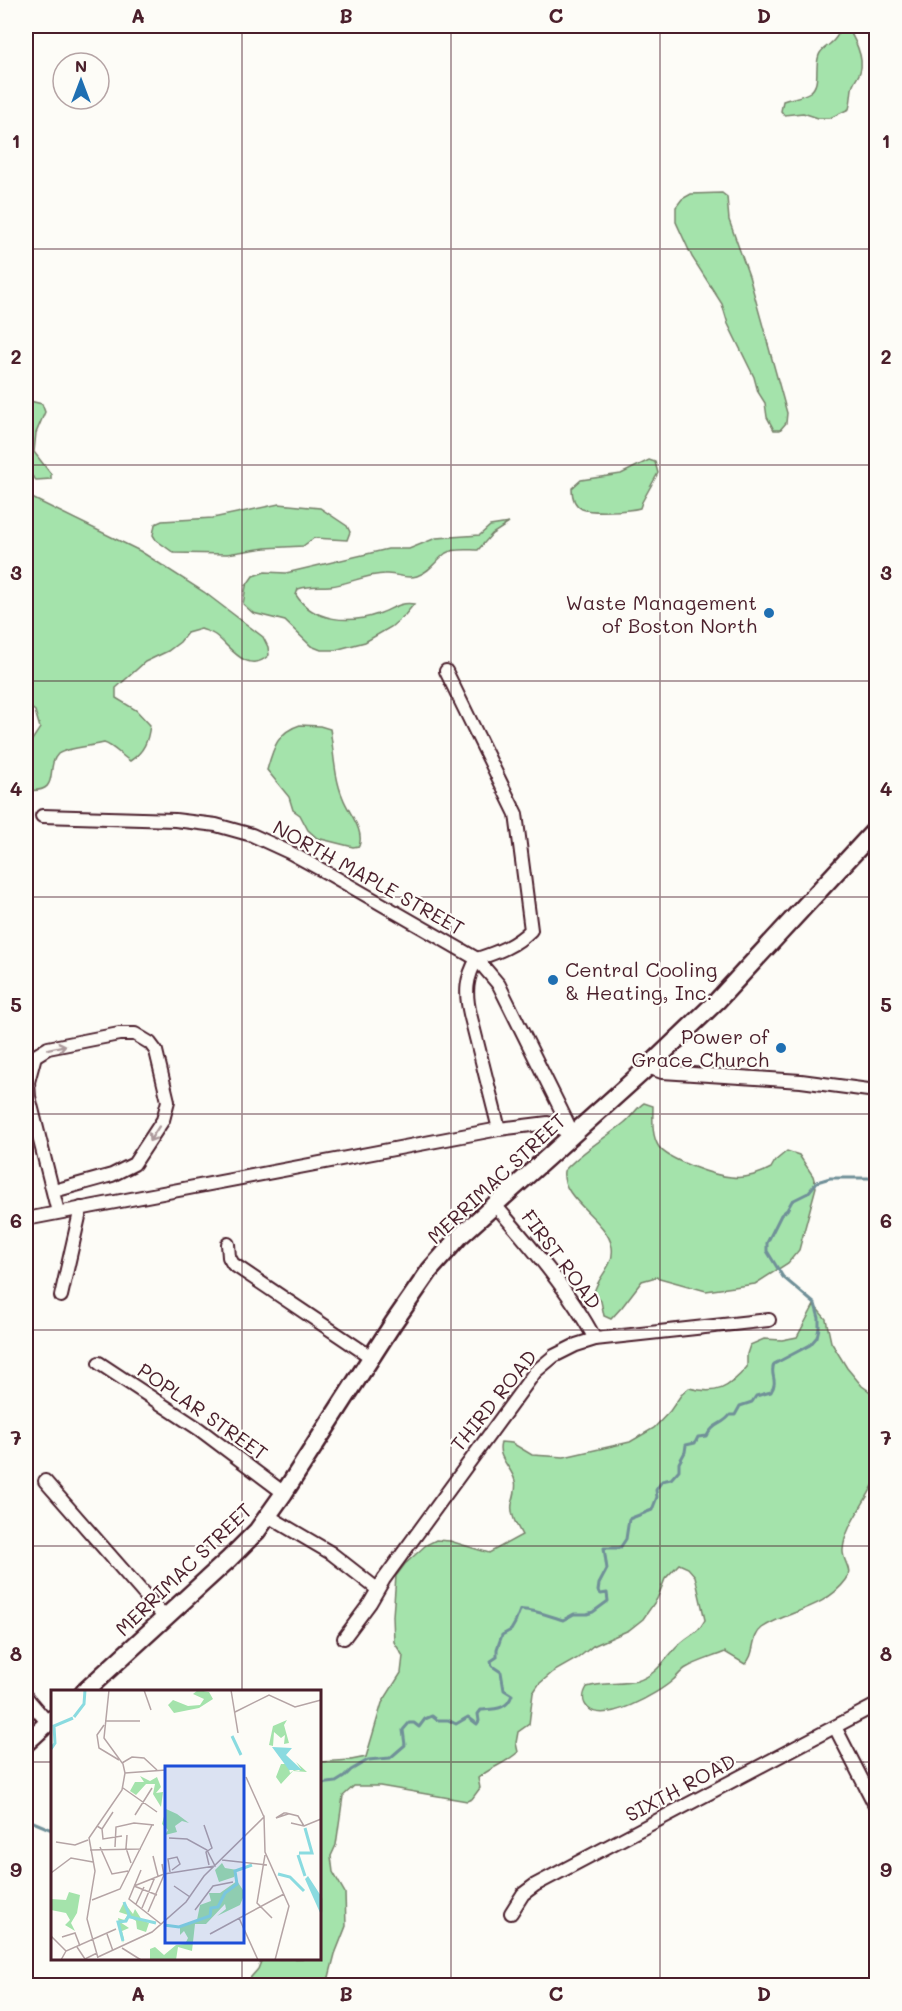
<svg xmlns="http://www.w3.org/2000/svg" width="902" height="2011" viewBox="0 0 902 2011" font-family="Mali,sans-serif">
<style>
.green{fill:#a4e3ab;stroke:#77816b;stroke-width:1.5}
.lines{fill:none;stroke-linecap:round;stroke-linejoin:round}
.stream{stroke:#709098;stroke-width:3}
.street-casing{stroke:#4a1f2b;stroke-width:16}
.secondary-casing{stroke:#4a1f2b;stroke-width:21}
.street{stroke:#fdfcf7;stroke-width:12}
.secondary{stroke:#fdfcf7;stroke-width:16}
.oneway{stroke:#ac999b}
.grid{fill:none;stroke:#4a1f2b;stroke-width:1.5;stroke-opacity:0.55}
.poi-dot{fill:#1f6fb2;stroke:#fdfcf7;stroke-width:2}
.labels{text-anchor:middle;dominant-baseline:central;stroke-width:4.5;stroke-linejoin:round;paint-order:stroke}
.poi-label{font-size:20px;fill:#4a1f2b;stroke:#fdfcf7;text-anchor:end}
.street-label{font-size:20px;fill:#4a1f2b;stroke:#fdfcf7}
.inset-river{fill:none;stroke:#8adbe0;stroke-width:3}
.inset-road{fill:none;stroke:#b5a4a5;stroke-width:1.5}
.view{fill:#1d4ed8;fill-opacity:0.15;stroke:#1d4ed8;stroke-width:3}
.inset-edge{fill:none;stroke:#4a1f2b;stroke-width:3}
.neatline{fill:none;stroke:#4a1f2b;stroke-width:2}
.grid-label{font-size:20px;text-anchor:middle;font-weight:bold;fill:#4a1f2b}
</style>
<rect width="100%" height="100%" fill="#fdfcf7"/>
<filter id="ink" filterUnits="userSpaceOnUse"><feTurbulence type="fractalNoise" baseFrequency=".0167" numOctaves="2"/><feDisplacementMap in="SourceGraphic" scale="12" xChannelSelector="R" yChannelSelector="G"/><feConvolveMatrix kernelMatrix="1 2 1 2 8 2 1 2 1" color-interpolation-filters="sRGB"/></filter>
<g filter="url(#ink)">
<!-- green -->
<g class="green">
<path d="M846,26C854,37 865,58 860,72C858,78 853,82 852,89C851,96 851,102 849,109L830,118H818L803,113L784,115L781,111L783,101C791,98 803,97 810,92C822,84 813,64 820,53C823,48 830,45 834,40C839,35 839,29 846,26Z"/>
<polygon points="722,193 727,197 729,220 749,276 787,413 786,423 780,430 774,430 767,417 765,403 758,392 754,377 728,324 722,304 692,257 676,222 676,207 682,199 691,194"/>
<polygon points="26,400 42,404 45,412 36,433 34,452 51,474 51,479 36,480 26,470"/>
<path d="M649,460L655,462L658,473L642,502L640,508C629,511 592,513 582,509C574,505 572,495 572,488L581,480L621,474Z"/>
<path d="M26,495L140,551L204,592L263,637L268,647L269,655C247,676 230,646 215,635C211,632 206,631 201,629L187,633L180,642L168,651L145,662L116,688V698L136,710L150,725C148,741 144,752 130,761C122,756 112,745 104,743C94,746 65,748 58,754C44,768 63,794 26,790V749L40,728L35,711L26,704Z"/>
<polygon points="279,504 320,508 347,526 350,532 347,540 314,538 303,546 265,548 227,554 174,553 156,540 153,535 155,524 162,521 213,518"/>
<path d="M509,523L492,534L478,550C469,550 454,548 446,553C435,561 431,571 417,576C405,580 397,573 385,574C366,574 349,584 330,586C318,587 311,585 298,589L296,595C313,622 350,624 378,614C391,610 400,601 414,604L405,615L391,627L365,642L335,650H321L311,646L285,621L253,613L243,604L246,586L253,576L265,572L286,573L388,549H409L436,538L480,535L490,526Z"/>
<path d="M300,725L320,726L330,729C334,752 334,777 343,798C348,812 365,830 359,846L353,847L317,838L308,830L300,815L293,810L289,797L267,770C273,749 277,732 300,725Z"/>
<path d="M644,1103L653,1106C653,1119 651,1135 659,1147C668,1160 715,1176 731,1177C745,1179 760,1174 771,1168L775,1161L787,1151L799,1155L813,1176L816,1187L799,1250L788,1263L755,1284L706,1291L656,1277L642,1281L622,1307L611,1319L604,1316L601,1301L594,1293C597,1277 615,1266 612,1247C607,1219 560,1199 564,1171C582,1151 604,1139 624,1123C632,1117 636,1108 644,1103Z"/>
<path d="M814,1305L826,1319L831,1342L847,1368L862,1386L876,1396C877,1416 876,1436 876,1456C876,1463 878,1472 876,1479C867,1502 845,1524 843,1550C842,1561 854,1570 846,1580C825,1609 787,1611 762,1628C750,1637 756,1655 745,1664L725,1652C713,1657 696,1662 686,1668C681,1671 677,1677 672,1681C657,1694 605,1724 588,1708C581,1701 583,1694 587,1687C604,1682 622,1685 637,1681C659,1674 666,1656 682,1642C693,1633 697,1634 705,1620L695,1576L688,1568L679,1564L665,1579L657,1599L643,1619L629,1630L593,1646L578,1658L553,1672L539,1684L533,1693L529,1724L518,1732L516,1743L518,1752C505,1764 491,1767 478,1778L480,1788L472,1799L467,1801L380,1786H354L343,1796L336,1845L331,1856L333,1872L345,1893L346,1926L335,1954L327,1985H244L258,1969L262,1959L320,1958V1762L351,1760L366,1757L382,1703L401,1673L403,1656L394,1642L393,1616L396,1576L405,1564L426,1545L436,1540L450,1541L489,1553L522,1535C517,1526 510,1515 512,1504C514,1497 517,1488 515,1481C512,1467 496,1458 501,1442L512,1443L532,1455L564,1457L630,1442L654,1428L670,1411L681,1395L689,1388C717,1395 728,1389 747,1367V1354L750,1345L764,1339L782,1340L797,1337Z"/>
</g>
<g class="lines">
<!-- stream -->
<g class="stream">
<path d="M320,1784L336,1782L344,1777L351,1770L368,1760L390,1758L405,1745L403,1730L409,1723H414L419,1727L425,1719L432,1716L437,1720H448L456,1724L468,1717L477,1724L479,1721L478,1714L481,1710C495,1709 507,1710 512,1695L504,1690L501,1672L492,1666L491,1661L497,1657V1649L502,1635L511,1630L515,1623L520,1610C531,1608 552,1617 563,1620L574,1614H587L593,1612L608,1601L607,1593L601,1594L598,1591L599,1584L607,1569L604,1548H620L626,1539L629,1519L652,1510L657,1497L656,1490L662,1481L671,1479L679,1470V1463L685,1452L686,1445L695,1443L698,1437L707,1436C713,1423 723,1425 730,1415H735L740,1406L752,1402L756,1396L771,1392C779,1380 769,1375 774,1364L810,1345L817,1337L819,1328V1318L815,1304L783,1277L767,1251V1243L781,1215L787,1210L792,1201L808,1193L817,1182L830,1178H876"/>
<polyline points="26,1819 52,1830"/>
</g>
<!-- street casing -->
<g class="street-casing">
<g id="street">
<path d="M446,671L516,814L531,930C515,946 498,952 477,959C466,978 465,993 470,1014L499,1129"/>
<polyline points="42,816 175,820 216,825 252,835 289,852 331,875 477,959 499,985 573,1134"/>
<polyline points="648,1067 662,1072 801,1081 876,1091"/>
<polyline points="54,1191 112,1175 134,1164 163,1120 168,1101 156,1051 150,1043 135,1034 119,1034 48,1048 35,1056 28,1082 29,1097 58,1212"/>
<path d="M494,1204C529,1244 571,1293 595,1339"/>
<polyline points="26,1219 499,1129 548,1123 573,1134"/>
<polyline points="228,1244 229,1257 233,1264 371,1357"/>
<polyline points="61,1296 81,1208"/>
<polyline points="99,1363 199,1429 284,1493"/>
<polyline points="45,1481 165,1618"/>
<polyline points="268,1516 331,1553 377,1589"/>
<polyline points="344,1638 370,1603 384,1579 535,1372 554,1356 576,1345 595,1339 769,1320"/>
<polyline points="26,1697 48,1723"/>
<polyline points="835,1727 876,1807"/>
<polyline points="511,1913 523,1894 535,1885 876,1705"/>
</g>
</g>
<!-- secondary casing -->
<g class="secondary-casing">
<g id="secondary">
<polyline points="84,1692 229,1559 257,1531 284,1493 394,1322 430,1270 459,1237 648,1067 717,1001 876,829"/>
<polyline points="26,1743 52,1719"/>
</g>
</g>
<!-- street -->
<use href="#street" class="street"/>
<!-- secondary -->
<use href="#secondary" class="secondary"/>
</g>
<!-- one-way arrows -->
<defs><path id="oneway-shaft" d="M-6 0H5M1.5-3L5.5 0L1.5 3" fill="none" stroke-width="1.6" stroke-linecap="round" stroke-linejoin="round" transform="scale(1.5)"/></defs>
<g class="oneway">
<use href="#oneway-shaft" transform="translate(57 1047) rotate(-12)"/>
<use href="#oneway-shaft" transform="translate(154 1134) rotate(123)"/>
</g>
</g>
<!-- grid -->
<path class="grid" d="M242,26V1692M451,26V1986M660,26V1986M26,249H876M26,465H876M26,681H876M26,897H876M26,1114H876M26,1330H876M26,1546H876M26,1762H52M320,1762H876M242,1958V1986"/>
<!-- markers -->
<g class="poi-dot">
<circle cx="769" cy="613" r="6"/>
<circle cx="553" cy="980" r="6"/>
<circle cx="781" cy="1048" r="6"/>
</g>
<g class="labels">
<!-- poi labels -->
<g class="poi-label">
<text x="757" y="602">Waste Management<tspan x="757" dy="23">of Boston North</tspan></text>
<text x="565" y="969" text-anchor="start">Central Cooling<tspan x="565" dy="23">&amp; Heating, Inc.</tspan></text>
<text x="769" y="1036">Power of<tspan x="769" dy="23">Grace Church</tspan></text>
</g>
<!-- street labels -->
<g class="street-label">
<text transform="translate(369 877) rotate(29)">NORTH MAPLE STREET</text>
<text transform="translate(496 1178) rotate(-43)">MERRIMAC STREET</text>
<text transform="translate(562 1259) rotate(53)">FIRST ROAD</text>
<text transform="translate(493 1400) rotate(-51)">THIRD ROAD</text>
<text transform="translate(203 1411) rotate(35)">POPLAR STREET</text>
<text transform="translate(183 1569) rotate(-44)">MERRIMAC STREET</text>
<text transform="translate(680 1787) rotate(-28)">SIXTH ROAD</text>
</g>
</g>
<!-- overview -->
<g transform="translate(51 1690)">
<rect width="270" height="270" fill="#fdfcf7"/>
<path d="M147,0L158,2L162,9L148,18L123,23L117,15L122,10L137,16L149,15L153,9L142,4ZM236,30L233,35L238,53L233,54L234,45L230,48L223,42L222,56L218,55L222,36ZM245,72L256,82L242,81L230,94L225,87L230,74H237L239,83L243,80L248,81L250,79ZM89,86L99,91L106,87L110,97L105,103L112,102L110,117L102,104L104,94H95L85,105L79,101L84,92H93ZM115,119L126,124L138,133L131,131L124,136L126,142L114,145L117,140L111,134ZM171,173L174,178L186,180L183,187L168,192L164,180ZM186,191L194,203L189,215L166,226L175,219L174,214L155,234H144L141,261L127,257L125,270L99,269V259L104,257L113,265L125,255L134,254L137,248L133,241L129,245V236L146,230L149,215L160,211L158,203H169ZM18,202L29,205L26,223L20,233L24,241L14,235L19,230L15,223L0,220V209L15,210ZM73,212L82,224L84,219L91,230L98,233L95,242L86,239L85,231L79,227L69,232L78,238L71,241L73,249L72,253L67,228L73,230L77,225L68,222Z" fill="#a4e3ab"/>
<path d="M221,57L241,58L235,65L251,80H238ZM257,186L270,206V225L254,189Z" fill="#8adbe0"/>
<path class="inset-river" d="M23,27L33,14L34,0M181,46L190,65M0,59L4,53L3,36L22,28M248,163H261L254,138M247,165L254,186M227,184L239,187L253,201M73,212L79,227L105,233M113,235L128,237L159,226L160,218L167,217L174,203L186,194L184,181L201,175M72,251L67,232L75,231L78,225"/>
<path class="inset-road" d="M93,0L100,20M180,0L187,43M184,22L218,5L244,17L270,10M54,31H89M53,35L46,45L48,58L68,70M71,73L81,67L93,68L106,80M74,83L115,80M195,87L213,127M72,98L106,122M237,124L225,128L233,123H235L247,126L253,136M84,125L101,98M240,133L253,136L270,129M153,135L161,158L155,162L158,175M46,136L51,139L52,149L71,146M51,139L62,122M76,145L75,158L80,173M5,152L24,155L37,150M49,157L61,184L77,181M64,157L65,137L83,133L103,135M39,160L90,159M214,165L206,213L221,228M102,166L107,186M171,170L216,175M90,180L78,209L110,234M119,182L117,169L126,167L129,174L121,180M0,183L20,168L42,172M83,196L113,184L164,176L156,160L136,149L118,148M83,196L106,205M123,196L139,207M41,210L69,199L101,135M85,214L93,197M91,218L104,187M144,220L162,196L182,192M97,222L113,185L111,174M188,228L207,270M56,244L62,261M159,244L233,204M0,246L15,261M11,247L24,243L29,256M26,257L34,269L46,263M71,258L90,270M47,267L101,242L135,212L153,186L213,127L214,162L238,216L224,270M47,268L36,229L44,181L38,148L71,100L74,83L72,74L53,48L58,0M10,270L15,261L65,239"/>
<path class="view" d="M114,76H193V253H114Z"/>
<rect width="270" height="270" class="inset-edge"/>
</g>
<!-- margin -->
<rect width="902" height="2011" fill="none" stroke="#fdfcf7" stroke-width="66"/>
<!-- north arrow -->
<g transform="translate(81 81)"><circle r="28" fill="#fdfcf7" stroke="#b5a4a5" stroke-width="1.5"/>
<path d="M0-4.5L10 22L0 15L-10 22Z" fill="#1f6fb2"/>
<text y="-9" font-size="16" font-weight="bold" text-anchor="middle" fill="#4a1f2b">N</text>
</g>
<rect x="33" y="33" width="836" height="1945" class="neatline"/>
<g class="grid-label">
<text x="138" y="23">A</text>
<text x="346" y="23">B</text>
<text x="556" y="23">C</text>
<text x="764" y="23">D</text>
<text x="16" y="148">1</text>
<text x="886" y="148">1</text>
<text x="16" y="364">2</text>
<text x="886" y="364">2</text>
<text x="16" y="580">3</text>
<text x="886" y="580">3</text>
<text x="16" y="796">4</text>
<text x="886" y="796">4</text>
<text x="16" y="1012">5</text>
<text x="886" y="1012">5</text>
<text x="16" y="1228">6</text>
<text x="886" y="1228">6</text>
<text x="16" y="1445">7</text>
<text x="886" y="1445">7</text>
<text x="16" y="1661">8</text>
<text x="886" y="1661">8</text>
<text x="16" y="1877">9</text>
<text x="886" y="1877">9</text>
<text x="138" y="2001">A</text>
<text x="346" y="2001">B</text>
<text x="556" y="2001">C</text>
<text x="764" y="2001">D</text>
</g>
</svg>
